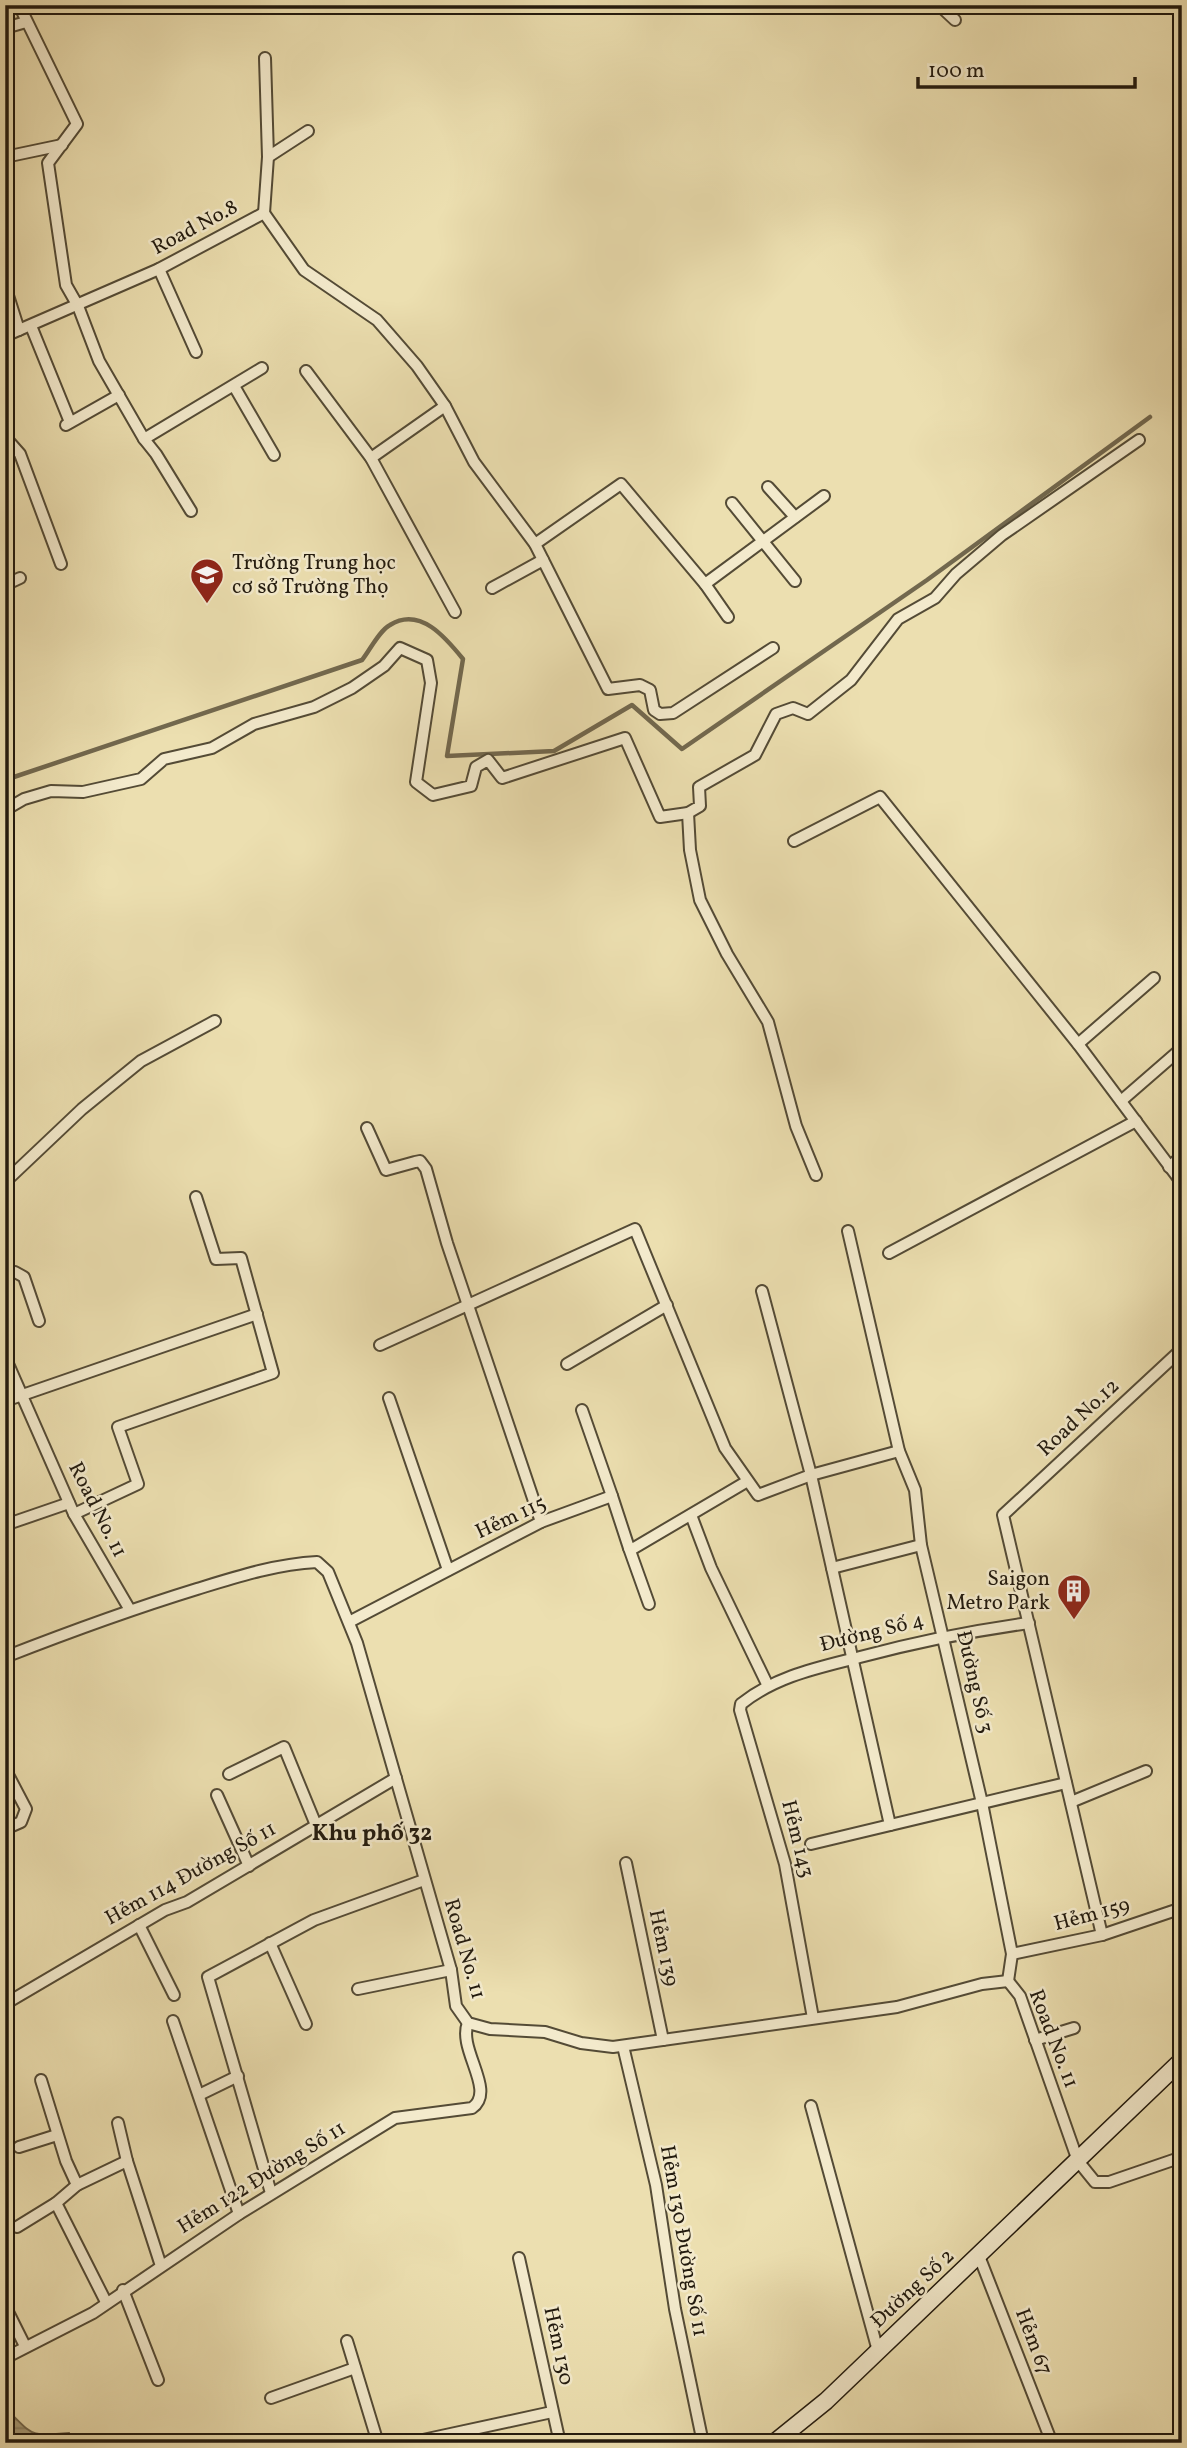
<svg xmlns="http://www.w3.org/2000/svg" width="1187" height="2448" viewBox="0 0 1187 2448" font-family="Vollkorn,serif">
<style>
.water{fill:url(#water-rules);stroke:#72684e;stroke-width:2}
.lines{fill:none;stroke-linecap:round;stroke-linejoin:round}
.stream{stroke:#72684e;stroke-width:4.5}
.street-casing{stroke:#544b36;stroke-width:14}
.secondary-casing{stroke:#221a0e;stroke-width:19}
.street{stroke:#f3eacc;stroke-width:10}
.secondary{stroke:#f3eacc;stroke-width:16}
.labels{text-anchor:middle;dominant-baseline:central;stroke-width:5;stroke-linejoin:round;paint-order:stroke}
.street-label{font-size:21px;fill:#221a0e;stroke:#f3eacc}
.poi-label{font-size:21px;fill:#221a0e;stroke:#f3eacc;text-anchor:start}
.neighbourhood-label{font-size:23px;font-weight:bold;fill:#221a0e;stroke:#f3eacc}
</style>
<defs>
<pattern id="water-rules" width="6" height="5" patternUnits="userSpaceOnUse" patternTransform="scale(1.75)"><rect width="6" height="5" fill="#a79c79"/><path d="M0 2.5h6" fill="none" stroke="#887e62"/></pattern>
</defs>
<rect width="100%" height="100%" fill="#ecdfb0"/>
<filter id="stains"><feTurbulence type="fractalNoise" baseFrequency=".00286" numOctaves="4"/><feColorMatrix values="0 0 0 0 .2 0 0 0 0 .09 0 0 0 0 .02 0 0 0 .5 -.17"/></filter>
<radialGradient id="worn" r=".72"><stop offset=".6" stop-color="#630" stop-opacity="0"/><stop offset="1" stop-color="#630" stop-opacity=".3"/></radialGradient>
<!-- water -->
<path class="water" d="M5,2408C34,2435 27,2437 69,2433L71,2443H5Z"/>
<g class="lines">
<!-- stream -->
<path class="stream" d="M5,780L362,660C370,650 379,631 390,625C420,606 446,638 463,659L447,756L554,751L632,705L682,749L927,580L1150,417"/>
<!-- street casing -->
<g class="street-casing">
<g id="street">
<polyline points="19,5 77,124 48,163 66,285 78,306 99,361 144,439 156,454 191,511"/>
<polyline points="939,5 955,20"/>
<polyline points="5,28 26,22"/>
<polyline points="5,157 62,145"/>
<polyline points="268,157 308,131"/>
<polyline points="264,213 304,270 377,320 417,366 445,406 474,462 535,544 608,689 640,685 650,690 654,710 660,714 673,713 773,648"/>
<polyline points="264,213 268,157 265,58"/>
<polyline points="159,269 196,352"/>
<polyline points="5,286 19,330"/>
<polyline points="31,326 70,422"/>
<polyline points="5,336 159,269 264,213"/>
<polyline points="306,371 371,458 455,612"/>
<polyline points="234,386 274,455"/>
<polyline points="66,425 119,395"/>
<polyline points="5,437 20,454 61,564"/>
<polyline points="144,439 262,368"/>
<polyline points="371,458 445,406"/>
<polyline points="768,487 795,517"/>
<polyline points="732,503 795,581"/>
<polyline points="535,544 621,484 705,584"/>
<polyline points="5,585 20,578"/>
<polyline points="492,588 543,560"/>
<polyline points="728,617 705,584 824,496"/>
<polyline points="5,810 24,799 51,791 83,792 141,779 164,759 212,748 254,724 314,707 352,688 384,666 400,648 427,660 431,683 416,782 433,795 471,786 476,767 488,760 502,778 625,738 660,817 688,813 700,806 699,787 755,755 776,714 793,708 808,714 851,680 898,619 935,598 956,574 1002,535 1139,440"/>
<polyline points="688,813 690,850 700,900 727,954 768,1022 796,1126 816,1175"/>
<polyline points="794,841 880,797 1078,1044 1182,1183"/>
<polyline points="1078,1044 1154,978"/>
<polyline points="1121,1101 1182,1048"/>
<polyline points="367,1128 386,1170 415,1162 420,1161 426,1169 447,1243 541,1522"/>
<polyline points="1169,1167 1182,1156"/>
<polyline points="5,1182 82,1109 141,1061 215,1021"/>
<polyline points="848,1231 899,1451 915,1490 921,1545 982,1803 1012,1954 1008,1981"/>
<polyline points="889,1253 1136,1121"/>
<polyline points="5,1277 15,1272 24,1277 39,1321"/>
<polyline points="762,1291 811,1475 890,1825"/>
<polyline points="380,1345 635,1229 725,1448 758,1495 811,1475 899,1451"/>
<polyline points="5,1357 74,1514 130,1610"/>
<polyline points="567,1364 667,1305"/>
<polyline points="389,1398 448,1570"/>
<polyline points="5,1401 257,1314"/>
<polyline points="612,1496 629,1548 634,1548 746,1482"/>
<polyline points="74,1514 138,1484 118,1427 273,1373 241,1258 216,1259 196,1197"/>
<polyline points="691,1515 711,1568 768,1686"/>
<polyline points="5,1525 69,1503"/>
<polyline points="629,1548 649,1604"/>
<polyline points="832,1568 921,1545"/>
<polyline points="349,1622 541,1522 612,1496 582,1410"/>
<path d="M5,1657C69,1632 132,1609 197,1589C236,1577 276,1564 317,1562L328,1572L357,1643L451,1970L456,2006L468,2023L490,2029L545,2032L581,2043L613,2047L897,2007L982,1984L1008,1981"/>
<polyline points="5,1769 26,1809 21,1822 5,1829"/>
<polyline points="229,1774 284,1747 316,1825"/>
<polyline points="217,1795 249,1866"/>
<polyline points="1071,1802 1146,1771"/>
<polyline points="811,1844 1066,1783"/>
<polyline points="626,1863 663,2040"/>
<polyline points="139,1925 174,1995"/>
<polyline points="1102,1935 1003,1515 1182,1349"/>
<polyline points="270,1943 306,2024"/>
<polyline points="1012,1954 1102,1935 1182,1908"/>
<polyline points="1008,1981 1020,1996 1078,2161 1095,2182 1109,2182 1182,2157"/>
<polyline points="358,1989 451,1970"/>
<polyline points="5,2004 165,1910 187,1902 396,1778"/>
<path d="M813,2018L785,1864L740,1710L741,1704C776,1676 817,1668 860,1657C916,1642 971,1631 1029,1623"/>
<polyline points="173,2021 239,2214"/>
<polyline points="1035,2040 1074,2028"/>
<polyline points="623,2046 656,2185 675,2309 703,2443"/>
<polyline points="41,2080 66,2161 77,2185"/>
<polyline points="199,2095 238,2076"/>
<polyline points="811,2106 878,2351"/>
<polyline points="118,2123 127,2161 161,2266"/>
<polyline points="19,2147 57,2135"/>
<polyline points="271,2193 208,1977 314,1920 424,1880"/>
<polyline points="17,2227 56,2203"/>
<polyline points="979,2256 1052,2443"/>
<polyline points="519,2258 560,2443"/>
<polyline points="123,2290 158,2380"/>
<polyline points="106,2302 56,2203 77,2185 127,2161"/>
<polyline points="5,2306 25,2346"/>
<polyline points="347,2341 378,2443"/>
<path d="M5,2358L93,2313L239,2214L395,2118L472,2108C497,2091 457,2049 468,2023"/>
<polyline points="271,2398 355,2368"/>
<polyline points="409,2443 552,2412"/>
</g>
</g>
<!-- secondary casing -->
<g class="secondary-casing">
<polyline id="secondary" points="774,2443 826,2401 1182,2060"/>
</g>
<!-- street -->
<use href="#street" class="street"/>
<!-- secondary -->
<use href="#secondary" class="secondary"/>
</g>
<!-- icons -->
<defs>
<g id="school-pin" transform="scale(1.75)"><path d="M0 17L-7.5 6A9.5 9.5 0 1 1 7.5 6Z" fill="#8f2418" stroke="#f3eacc"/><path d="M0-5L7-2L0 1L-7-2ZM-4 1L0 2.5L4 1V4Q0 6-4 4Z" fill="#fff"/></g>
<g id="building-pin" transform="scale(1.75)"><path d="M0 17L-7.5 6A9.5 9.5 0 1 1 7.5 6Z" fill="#8f2418" stroke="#f3eacc"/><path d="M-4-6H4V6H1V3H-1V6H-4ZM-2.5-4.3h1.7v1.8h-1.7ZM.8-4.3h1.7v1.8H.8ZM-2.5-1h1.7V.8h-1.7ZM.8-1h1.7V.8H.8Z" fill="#fff"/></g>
</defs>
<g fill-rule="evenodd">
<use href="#school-pin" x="207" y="575"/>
<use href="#building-pin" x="1074" y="1591"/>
</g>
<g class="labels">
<!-- street labels -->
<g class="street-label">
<text transform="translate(195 228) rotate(-28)">Road No.8</text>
<text transform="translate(1079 1418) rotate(-43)">Road No.12</text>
<text transform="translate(97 1510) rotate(63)">Road No. 11</text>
<text transform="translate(511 1518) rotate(-25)">Hẻm 115</text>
<text transform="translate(872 1633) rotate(-14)">Đường Số 4</text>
<text transform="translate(974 1682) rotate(77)">Đường Số 3</text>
<text transform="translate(797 1839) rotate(76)">Hẻm 143</text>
<text transform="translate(191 1874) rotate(-29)">Hẻm 114 Đường Số 11</text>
<text transform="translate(1092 1915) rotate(-15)">Hẻm 159</text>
<text transform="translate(663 1948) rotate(78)">Hẻm 139</text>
<text transform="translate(464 1949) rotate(74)">Road No. 11</text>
<text transform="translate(1053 2039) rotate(69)">Road No. 11</text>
<text transform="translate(262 2178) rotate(-32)">Hẻm 122 Đường Số 11</text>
<text transform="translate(683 2241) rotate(80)">Hẻm 130 Đường Số 11</text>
<text transform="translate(913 2289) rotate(-43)">Đường Số 2</text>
<text transform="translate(1033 2342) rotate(69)">Hẻm 67</text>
<text transform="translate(558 2346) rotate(78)">Hẻm 130</text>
</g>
<!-- poi labels -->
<g class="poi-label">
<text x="232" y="563">Trường Trung học<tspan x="232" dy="24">cơ sở Trường Thọ</tspan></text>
<text x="1050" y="1579" text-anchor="end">Saigon<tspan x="1050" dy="24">Metro Park</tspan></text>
</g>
<!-- neighbourhood labels -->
<g class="neighbourhood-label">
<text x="372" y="1834">Khu phố 32</text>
</g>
</g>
<!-- margin -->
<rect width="1187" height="2448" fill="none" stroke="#ecdfb0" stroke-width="28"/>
<rect x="7" y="7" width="1173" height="2434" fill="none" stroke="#221a0e" stroke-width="3.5"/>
<rect x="14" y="14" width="1159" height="2420" fill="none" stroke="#221a0e" stroke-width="2"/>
<!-- scale -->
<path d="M918 77v10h217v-10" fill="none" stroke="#221a0e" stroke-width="3.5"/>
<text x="928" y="77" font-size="21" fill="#221a0e" stroke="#f3eacc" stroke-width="5" paint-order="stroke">100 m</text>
<rect width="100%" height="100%" filter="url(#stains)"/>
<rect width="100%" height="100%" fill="url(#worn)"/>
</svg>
